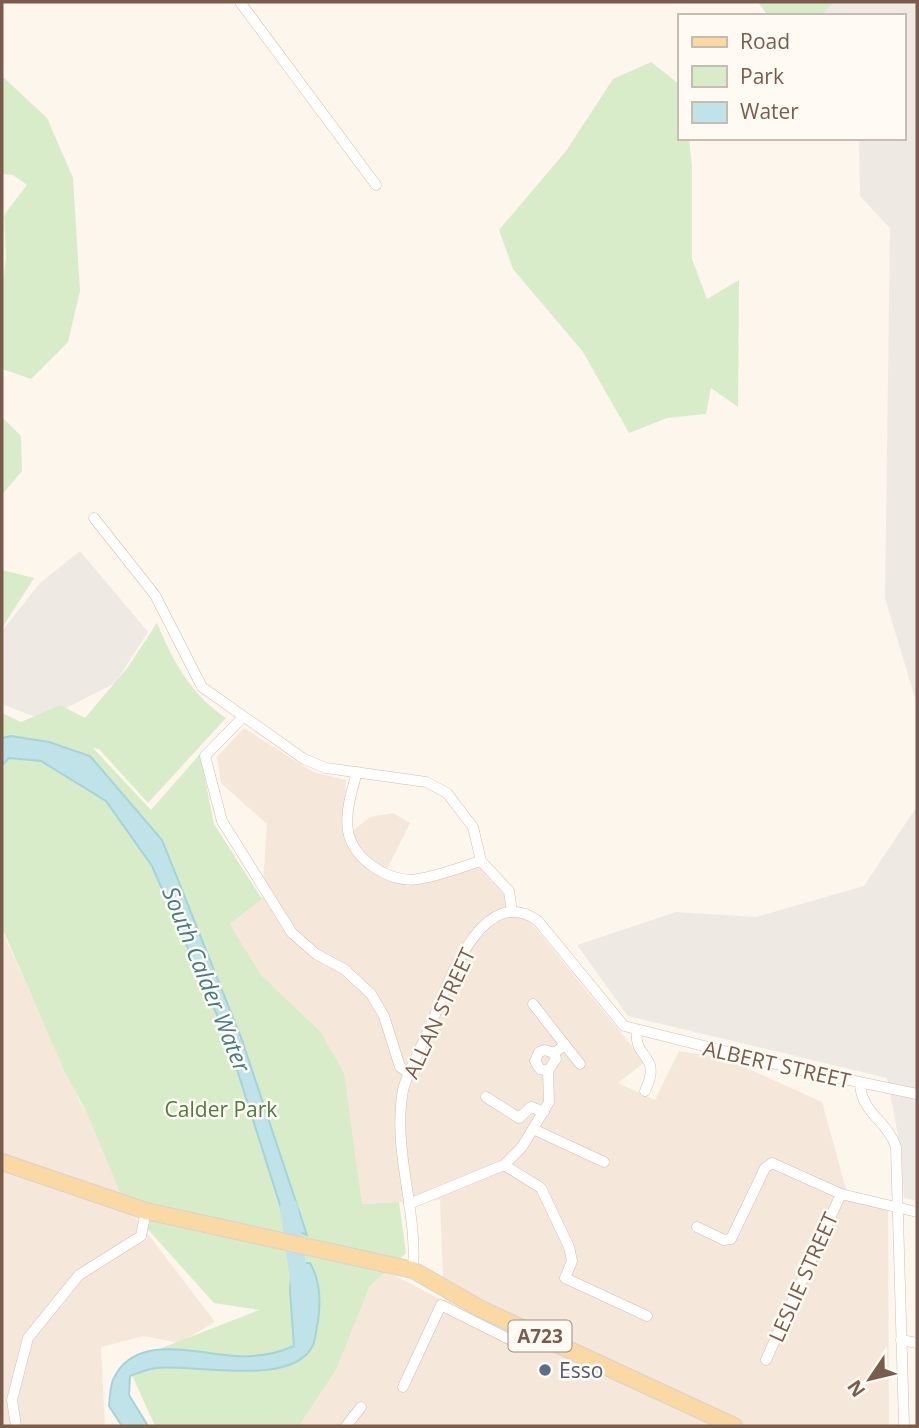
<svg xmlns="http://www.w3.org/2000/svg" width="919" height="1428" viewBox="0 0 919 1428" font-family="'Open Sans',sans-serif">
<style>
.residential{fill:#f5e8da}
.industrial{fill:#efe9e4}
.green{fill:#d8ecc9}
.water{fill:#bfe3e8;stroke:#a5d3da;stroke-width:2}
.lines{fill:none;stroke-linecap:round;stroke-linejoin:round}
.river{stroke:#bfe3e8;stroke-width:18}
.minor-casing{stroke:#d1beb0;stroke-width:11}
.primary-casing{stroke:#dad1cd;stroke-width:18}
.minor{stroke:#fff;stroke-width:10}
.primary{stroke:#fbd9a5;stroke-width:16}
.service-dot{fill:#5c6f8a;stroke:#fffaf3;stroke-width:2.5}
.labels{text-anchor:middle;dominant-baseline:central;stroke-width:5;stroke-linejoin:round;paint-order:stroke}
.shield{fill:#fffaf3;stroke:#a28b7f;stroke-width:2}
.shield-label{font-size:19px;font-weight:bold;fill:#7a5c4d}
.street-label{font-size:21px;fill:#7a5c4d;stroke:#fffaf3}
.park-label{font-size:21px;fill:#537a41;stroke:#fffaf3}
.service-label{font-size:21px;fill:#4e5e75;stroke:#fffaf3;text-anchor:start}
.water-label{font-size:23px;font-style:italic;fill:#437c86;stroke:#fffaf3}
</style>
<rect width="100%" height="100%" fill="#fdf6ec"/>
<!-- residential -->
<g class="residential">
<polygon points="244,728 313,772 346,780 344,838 370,817 393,813 410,823 382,879 408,886 479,867 536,929 645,1062 618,1083 655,1100 679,1051 727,1059 822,1102 849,1200 888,1209 889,1426 299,1426 336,1370 370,1286 386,1271 444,1301 440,1200 362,1204 320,1031 261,975 230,924 262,899 267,824 221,783 217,757"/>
<polygon points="2,931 80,1102 115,1156 125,1204 215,1322 179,1343 144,1336 101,1347 105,1426 2,1426"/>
</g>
<!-- industrial -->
<g class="industrial">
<polygon points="834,2 917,2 917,705 885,598 890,228 860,196 859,138 903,138 903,16 821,16"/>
<polygon points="80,551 148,632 115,683 43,720 2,704 2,631 40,583"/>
<polygon points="917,806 917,1201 904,1198 899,1141 887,1078 628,1016 577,945 676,912 756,917 864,886"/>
</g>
<!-- green -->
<g class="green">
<polygon points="758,2 834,2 821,16 768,16"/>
<polygon points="651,62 679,84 679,138 689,138 692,167 692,259 707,299 739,280 738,407 711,388 706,414 667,418 629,433 583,352 513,269 499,230 566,151 613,79"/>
<polygon points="2,76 47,118 73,178 80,291 68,342 31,379 2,369 2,290 6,257 4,215 27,185 13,175 2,174"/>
<polygon points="2,417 21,436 22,471 2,495"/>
<polygon points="2,570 34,578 2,628"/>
<path d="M157,623C173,661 191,695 226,718L148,803L99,749L93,748L151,810L200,754L214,824L262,899L230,924L261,975L320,1031L344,1073L362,1204L399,1202L406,1253L370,1286L336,1370L299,1426H155L126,1362L259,1310L214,1303L125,1204L87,1113L65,1072L2,928V713L21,722L60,705L85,718L128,667Z"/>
</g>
<!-- water -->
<g class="water">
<polygon points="11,736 49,742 90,756 162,840 242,1040 307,1235 287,1227 227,1038 152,866 106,801 41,761 9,758 2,765 2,738"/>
<path d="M292,1263H310C320,1280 321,1301 318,1321C316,1328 316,1341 312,1347C291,1387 193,1364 156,1368C147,1369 138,1373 130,1376L129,1395L148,1426H122L109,1406C110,1398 110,1387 113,1380C134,1332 197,1354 236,1356C255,1357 276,1354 294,1346L290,1291Z"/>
</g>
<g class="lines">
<!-- river -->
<polyline class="river" points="289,1207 300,1286"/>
<!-- minor casing -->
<g class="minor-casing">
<g id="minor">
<polyline points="240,2 376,185"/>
<polyline points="94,518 155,595 202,687 304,759 326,768 426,782 447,793 473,827 481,861 509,891 512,912"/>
<polyline points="243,717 205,756 222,821 292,933 316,954 344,969 371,994 384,1016 400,1067 410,1074"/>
<path d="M357,772C352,791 345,811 348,831C353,860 391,884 418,879C439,876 461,867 481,861"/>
<polyline points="533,1004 565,1045"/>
<path d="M637,1030C633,1061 663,1053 645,1091"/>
<polyline points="554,1053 565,1045 580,1064"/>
<path d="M860,1083C861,1113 887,1120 896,1147L904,1426"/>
<polyline points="486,1097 519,1118 531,1107 544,1112"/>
<polyline points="533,1129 604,1162"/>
<polyline points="504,1165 541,1188 569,1247 572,1261 565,1278 647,1316"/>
<polyline points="409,1204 504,1165 522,1147 549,1102 548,1071 540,1069 535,1061 539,1052 545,1050 554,1053 556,1059 548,1071"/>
<polyline points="697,1227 724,1240 731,1239 765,1168 772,1163 841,1194 917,1212"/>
<path d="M413,1270C418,1211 392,1150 403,1090C408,1069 422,1047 430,1027C445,991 481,879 538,921L624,1026L796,1069L917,1094"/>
<polyline points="901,1340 917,1343"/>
<polyline points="766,1360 841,1194"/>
<polyline points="403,1387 441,1305 523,1346 537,1334"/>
<polyline points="16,1426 12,1400 28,1338 79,1275 141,1236 146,1211"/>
<polyline points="346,1426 361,1407"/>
</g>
</g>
<!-- primary casing -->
<g class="primary-casing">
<polyline id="primary" points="2,1162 146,1211 413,1270 481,1309 734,1426"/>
</g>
<!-- minor -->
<use href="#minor" class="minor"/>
<!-- primary -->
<use href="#primary" class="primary"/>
</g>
<!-- markers -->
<circle class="service-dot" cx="545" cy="1370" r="7"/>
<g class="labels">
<!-- shield labels -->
<rect class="shield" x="508.5" y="1320.5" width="63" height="31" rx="5"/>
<g class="shield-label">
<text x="540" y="1336">A723</text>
</g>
<!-- street labels -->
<g class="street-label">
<text transform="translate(439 1013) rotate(-65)">ALLAN STREET</text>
<text transform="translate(777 1064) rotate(13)">ALBERT STREET</text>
<text transform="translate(803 1277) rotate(-66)">LESLIE STREET</text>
</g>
<!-- park labels -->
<g class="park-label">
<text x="221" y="1109">Calder Park</text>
</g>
<!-- service labels -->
<g class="service-label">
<text x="559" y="1370">Esso</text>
</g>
<!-- water labels -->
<g class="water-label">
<text transform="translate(207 979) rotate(68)">South Calder Water</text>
</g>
</g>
<!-- border -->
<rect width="919" height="1428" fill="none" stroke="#7a5c4d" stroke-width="7"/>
<!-- legend -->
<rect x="678" y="14" width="228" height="126" fill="#fffaf3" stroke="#cabbb1" stroke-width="2"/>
<rect x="692" y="37" width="35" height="10" fill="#fbd9a5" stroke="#cabbb1" stroke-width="2"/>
<text x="740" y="49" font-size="21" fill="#7a5c4d">Road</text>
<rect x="692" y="66" width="35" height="21" fill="#d8ecc9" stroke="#cabbb1" stroke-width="2"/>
<text x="740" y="84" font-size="21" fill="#7a5c4d">Park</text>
<rect x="692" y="102" width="35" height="21" fill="#bfe3e8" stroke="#cabbb1" stroke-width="2"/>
<text x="740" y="119" font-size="21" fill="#7a5c4d">Water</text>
<!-- north arrow -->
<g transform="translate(870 1379) rotate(235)" stroke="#fffaf3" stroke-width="5" paint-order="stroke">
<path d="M0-5L12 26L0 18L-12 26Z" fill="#7a5c4d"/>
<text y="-10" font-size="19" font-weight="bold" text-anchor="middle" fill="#7a5c4d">N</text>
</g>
</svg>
